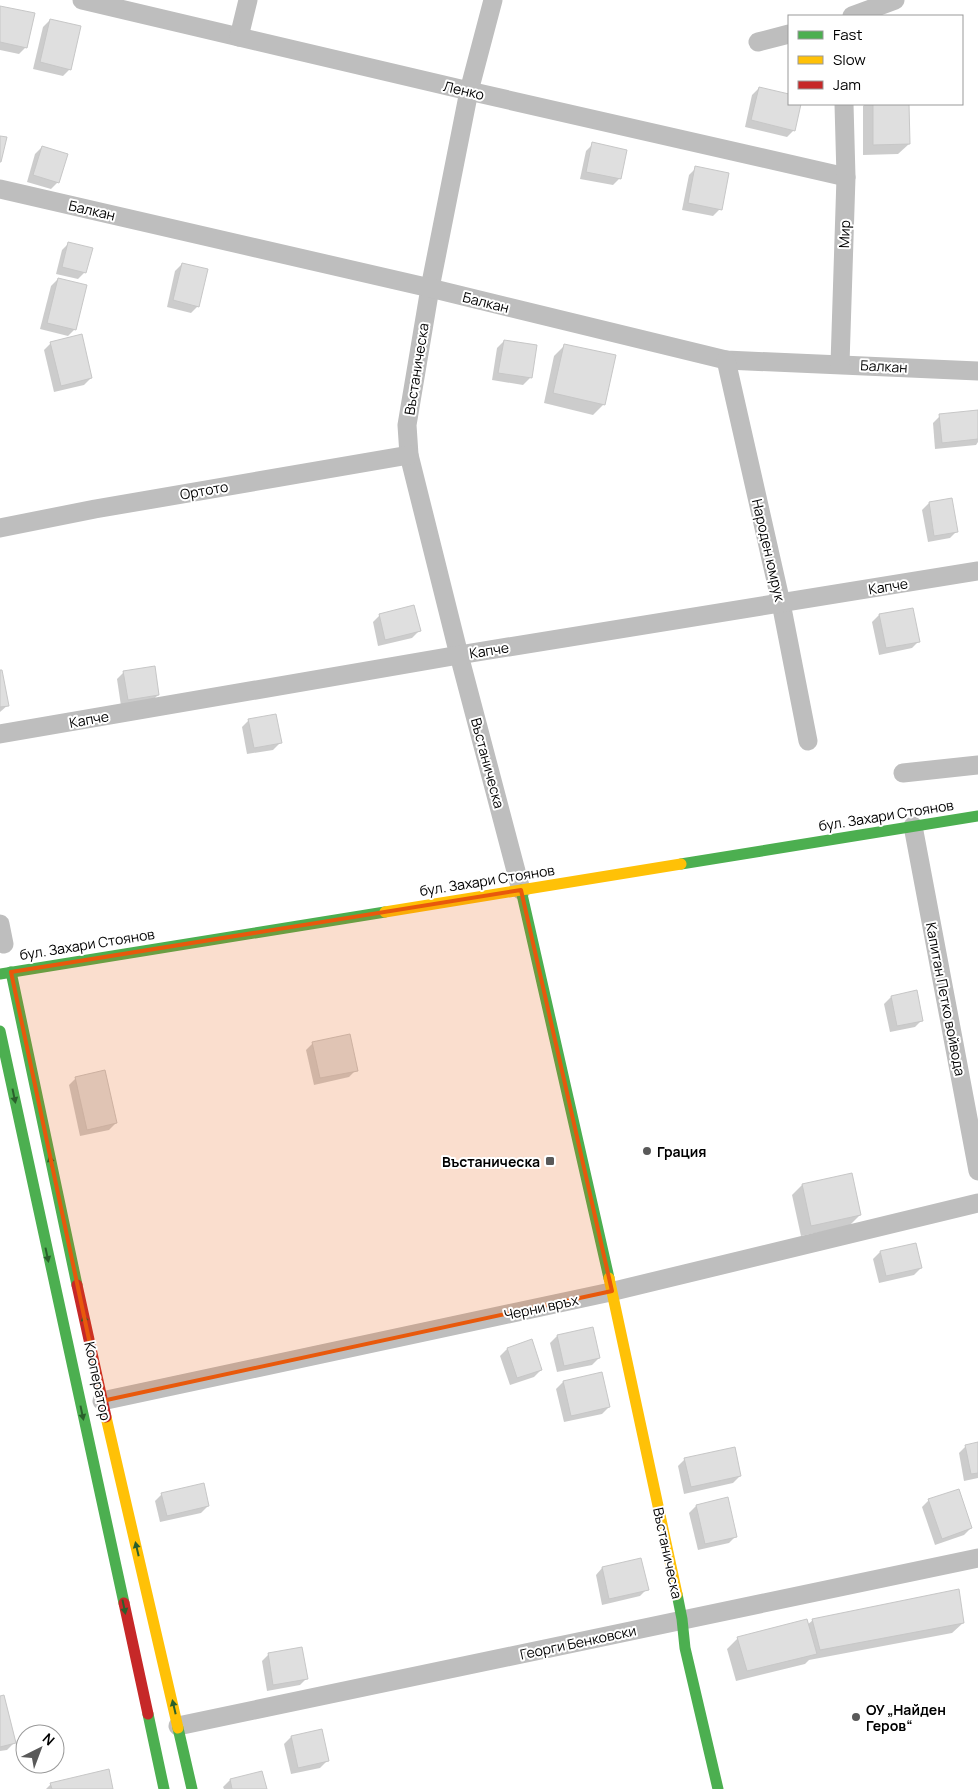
<svg xmlns="http://www.w3.org/2000/svg" width="978" height="1789" viewBox="0 0 978 1789" font-family="Manrope,sans-serif">
<style>
.shadow{fill:#0003}
.building{fill:#dfdfdf;stroke:#c7c7c7}
.lines{fill:none;stroke-linecap:round;stroke-linejoin:round}
.street{stroke:#bebebe;stroke-width:19}
.fast{stroke:#4caf50;stroke-width:11}
.slow{stroke:#ffc107;stroke-width:11}
.jam{stroke:#c62828;stroke-width:11}
.oneway{fill:#2a602c}
.marked{fill:#e8590c;fill-opacity:0.2;stroke:#e8590c;stroke-width:4;stroke-linejoin:round}
.poi-dot{fill:#595959;stroke:#fff;stroke-width:2}
.labels{text-anchor:middle;dominant-baseline:central;stroke-width:4;stroke-linejoin:round;paint-order:stroke}
.street-label{font-size:14px;fill:#000;stroke:#fff}
.poi-label{font-size:14px;font-weight:bold;fill:#000;stroke:#fff;text-anchor:start}
</style>
<rect width="100%" height="100%" fill="#fff"/>
<!-- shadow -->
<g class="shadow">
<polygon points="0,7 26,47 19,54 0,50"/>
<polygon points="50,20 70,69 63,76 33,69 43,27"/>
<polygon points="759,88 789,95 789,104 800,104 794,130 787,137 745,127 752,95"/>
<polygon points="865,104 908,104 909,144 898,154 863,155 863,106"/>
<polygon points="593,144 620,178 613,185 580,179 586,151"/>
<polygon points="42,147 58,182 51,189 27,182 35,154"/>
<polygon points="696,168 720,209 713,216 682,210 689,175"/>
<polygon points="69,243 85,272 78,279 56,274 62,250"/>
<polygon points="182,264 198,306 191,313 167,307 175,271"/>
<polygon points="58,279 75,329 68,336 40,329 51,286"/>
<polygon points="504,341 530,378 523,385 492,380 497,348"/>
<polygon points="51,343 91,378 84,385 54,392 44,350"/>
<polygon points="565,345 604,404 593,415 544,403 554,356"/>
<polygon points="978,412 978,442 976,445 935,449 933,423 940,416"/>
<polygon points="951,500 957,531 950,538 928,542 922,510 929,503"/>
<polygon points="380,615 419,631 412,638 378,646 373,622"/>
<polygon points="879,615 919,641 912,648 879,655 872,622"/>
<polygon points="0,671 8,705 0,712"/>
<polygon points="124,672 158,695 151,702 121,706 117,679"/>
<polygon points="249,720 280,743 273,750 247,754 242,727"/>
<polygon points="891,997 922,1020 915,1027 890,1032 884,1004"/>
<polygon points="313,1043 356,1070 349,1077 314,1085 306,1050"/>
<polygon points="76,1078 116,1123 109,1130 80,1136 69,1085"/>
<polygon points="802,1185 860,1215 849,1226 801,1236 792,1195"/>
<polygon points="915,1244 921,1268 914,1275 879,1283 873,1259 880,1252"/>
<polygon points="557,1336 599,1358 592,1365 557,1372 550,1343"/>
<polygon points="507,1349 541,1370 534,1377 510,1385 500,1356"/>
<polygon points="563,1382 609,1407 602,1414 564,1422 556,1389"/>
<polygon points="978,1444 978,1478 964,1481 959,1453 966,1446"/>
<polygon points="685,1459 740,1476 733,1483 684,1494 678,1466"/>
<polygon points="162,1494 208,1506 201,1513 160,1522 155,1501"/>
<polygon points="929,1500 971,1528 964,1535 935,1545 922,1507"/>
<polygon points="696,1506 736,1536 729,1543 698,1550 689,1513"/>
<polygon points="602,1568 647,1589 640,1596 602,1605 596,1575"/>
<polygon points="813,1620 963,1623 952,1633 809,1660 805,1664 736,1681 727,1649 738,1638 807,1625"/>
<polygon points="269,1654 307,1678 300,1685 267,1691 262,1661"/>
<polygon points="0,1698 14,1743 7,1750 0,1751"/>
<polygon points="291,1737 327,1761 320,1768 291,1774 284,1744"/>
<polygon points="262,1772 266,1789 224,1789 223,1787 230,1780"/>
<polygon points="51,1784 112,1789 46,1789"/>
</g>
<!-- building -->
<g class="building">
<polygon points="0,6 35,13 27,48 0,42"/>
<polygon points="50,19 81,26 71,70 40,62"/>
<polygon points="759,87 789,94 789,104 801,104 795,131 751,120"/>
<polygon points="873,104 909,104 910,144 873,145"/>
<polygon points="0,136 7,137 1,162 0,162"/>
<polygon points="592,142 627,150 621,179 586,172"/>
<polygon points="42,146 68,154 59,183 33,175"/>
<polygon points="695,166 729,173 722,210 688,203"/>
<polygon points="68,242 93,248 86,273 62,267"/>
<polygon points="182,263 208,269 199,307 173,300"/>
<polygon points="58,278 87,285 76,330 47,323"/>
<polygon points="82,334 92,378 61,386 50,342"/>
<polygon points="504,340 537,345 532,378 498,373"/>
<polygon points="564,344 616,355 605,405 553,393"/>
<polygon points="978,410 978,439 942,443 939,414"/>
<polygon points="952,498 958,532 934,536 929,502"/>
<polygon points="414,605 421,631 385,640 379,614"/>
<polygon points="913,608 920,642 886,648 879,614"/>
<polygon points="155,666 159,695 128,700 123,671"/>
<polygon points="0,670 2,670 9,706 0,707"/>
<polygon points="276,714 282,743 254,748 248,719"/>
<polygon points="917,990 923,1021 897,1026 891,996"/>
<polygon points="350,1034 358,1071 320,1078 312,1042"/>
<polygon points="105,1070 117,1123 87,1130 75,1077"/>
<polygon points="852,1173 861,1215 811,1226 802,1184"/>
<polygon points="916,1243 922,1268 886,1276 880,1251"/>
<polygon points="593,1327 600,1358 564,1366 557,1335"/>
<polygon points="532,1339 542,1370 517,1378 507,1348"/>
<polygon points="602,1372 610,1407 571,1416 563,1381"/>
<polygon points="978,1442 978,1473 971,1474 965,1445"/>
<polygon points="735,1447 741,1476 691,1487 684,1458"/>
<polygon points="204,1483 209,1506 167,1516 161,1493"/>
<polygon points="959,1489 972,1528 942,1539 928,1499"/>
<polygon points="728,1497 737,1537 705,1544 696,1505"/>
<polygon points="641,1558 649,1590 609,1599 602,1567"/>
<polygon points="959,1589 964,1623 820,1650 812,1619"/>
<polygon points="807,1619 817,1654 747,1671 737,1637"/>
<polygon points="302,1647 308,1679 273,1685 268,1653"/>
<polygon points="4,1695 16,1743 0,1747 0,1696"/>
<polygon points="322,1729 329,1761 298,1768 291,1736"/>
<polygon points="109,1769 113,1789 52,1789 50,1783"/>
<polygon points="262,1771 267,1789 232,1789 230,1779"/>
</g>
<g class="lines">
<!-- street -->
<g class="street">
<polyline points="82,0 469,91 846,177"/>
<polyline points="493,0 469,91 430,288 407,425 409,455 459,655 521,890"/>
<polyline points="852,16 895,0"/>
<polyline points="239,37 248,0"/>
<polyline points="758,42 789,34"/>
<polyline points="0,189 430,288 726,360 978,371"/>
<polyline points="726,360 781,603 808,741"/>
<polyline points="840,364 846,177 844,104"/>
<polyline points="0,528 95,509 409,455"/>
<polyline points="0,734 459,655 978,571"/>
<polyline points="903,773 978,765"/>
<polyline points="913,826 978,1171"/>
<polyline points="0,924 4,944"/>
<polyline points="102,1401 606,1293 978,1203"/>
<polyline points="178,1726 978,1558"/>
</g>
<!-- fast -->
<g class="fast">
<polyline points="681,864 978,816"/>
<polyline points="521,890 609,1278"/>
<polyline points="11,972 77,1285"/>
<polyline points="0,974 385,912"/>
<polyline points="0,1031 124,1603"/>
<polyline points="677,1594 682,1619 685,1648 718,1789"/>
<polyline points="148,1714 164,1789"/>
<polyline points="178,1728 192,1789"/>
</g>
<!-- slow -->
<g class="slow">
<polyline points="385,912 681,864"/>
<polyline points="609,1278 677,1594"/>
<polyline points="106,1417 178,1728"/>
</g>
<!-- jam -->
<g class="jam">
<polyline points="77,1285 106,1417"/>
<polyline points="124,1603 148,1714"/>
</g>
</g>
<!-- one-way arrows -->
<defs><path id="oneway-solid" d="M-6-.8H1V-3.2L6.5 0L1 3.2V.8H-6Z" transform="scale(1.25)"/></defs>
<g class="oneway">
<use href="#oneway-solid" transform="translate(14 1096) rotate(78)"/>
<use href="#oneway-solid" transform="translate(51 1163) rotate(-102)"/>
<use href="#oneway-solid" transform="translate(47 1255) rotate(78)"/>
<use href="#oneway-solid" transform="translate(85 1322) rotate(-102)"/>
<use href="#oneway-solid" transform="translate(82 1413) rotate(78)"/>
<use href="#oneway-solid" transform="translate(137 1549) rotate(-103)"/>
<use href="#oneway-solid" transform="translate(124 1607) rotate(78)"/>
<use href="#oneway-solid" transform="translate(174 1707) rotate(-103)"/>
</g>
<!-- marked area -->
<path class="marked" d="M521,890L612,1291L102,1401L11,972Z"/>
<!-- markers -->
<g class="poi-dot">
<circle cx="647" cy="1151" r="5"/>
<rect x="545" y="1156" width="10" height="10" rx="2.5"/>
<circle cx="856" cy="1717" r="5"/>
</g>
<g class="labels">
<!-- street labels -->
<g class="street-label">
<text transform="translate(464 90) rotate(13)">Ленко</text>
<text transform="translate(92 210) rotate(13)">Балкан</text>
<text transform="translate(844 234) rotate(-88)">Мир</text>
<text transform="translate(486 302) rotate(14)">Балкан</text>
<text transform="translate(884 366) rotate(3)">Балкан</text>
<text transform="translate(416 369) rotate(-81)">Въстаническа</text>
<text transform="translate(204 490) rotate(-10)">Ортото</text>
<text transform="translate(769 550) rotate(77)">Народен юмрук</text>
<text transform="translate(888 586) rotate(-9)">Капче</text>
<text transform="translate(489 650) rotate(-9)">Капче</text>
<text transform="translate(89 719) rotate(-10)">Капче</text>
<text transform="translate(488 763) rotate(75)">Въстаническа</text>
<text transform="translate(886 815) rotate(-9)">бул. Захари Стоянов</text>
<text transform="translate(487 880) rotate(-9)">бул. Захари Стоянов</text>
<text transform="translate(87 944) rotate(-9)">бул. Захари Стоянов</text>
<text transform="translate(946 999) rotate(79)">Капитан Петко войвода</text>
<text transform="translate(541 1307) rotate(-12)">Черни връх</text>
<text transform="translate(98 1381) rotate(78)">Кооператор</text>
<text transform="translate(668 1553) rotate(78)">Въстаническа</text>
<text transform="translate(578 1642) rotate(-12)">Георги Бенковски</text>
</g>
<!-- poi labels -->
<g class="poi-label">
<text x="657" y="1151">Грация</text>
<text x="540" y="1161" text-anchor="end">Въстаническа</text>
<text x="866" y="1709">ОУ „Найден<tspan x="866" dy="16">Геров“</tspan></text>
</g>
</g>
<!-- legend -->
<rect x="788" y="15" width="175" height="90" fill="#ffffff" stroke="#999999"/>
<rect x="798" y="31" width="25" height="8" fill="#4caf50" stroke="#999999"/>
<text x="833" y="40" font-size="15" fill="#000000">Fast</text>
<rect x="798" y="56" width="25" height="8" fill="#ffc107" stroke="#999999"/>
<text x="833" y="65" font-size="15" fill="#000000">Slow</text>
<rect x="798" y="81" width="25" height="8" fill="#c62828" stroke="#999999"/>
<text x="833" y="90" font-size="15" fill="#000000">Jam</text>
<!-- north arrow -->
<g transform="translate(40 1749) rotate(42)"><circle r="24" fill="#ffffff" stroke="#999999"/>
<path d="M0-4L9 19L0 12L-9 19Z" fill="#595959"/>
<text y="-8" font-size="14" font-weight="bold" text-anchor="middle" fill="#000000">N</text>
</g>
</svg>
